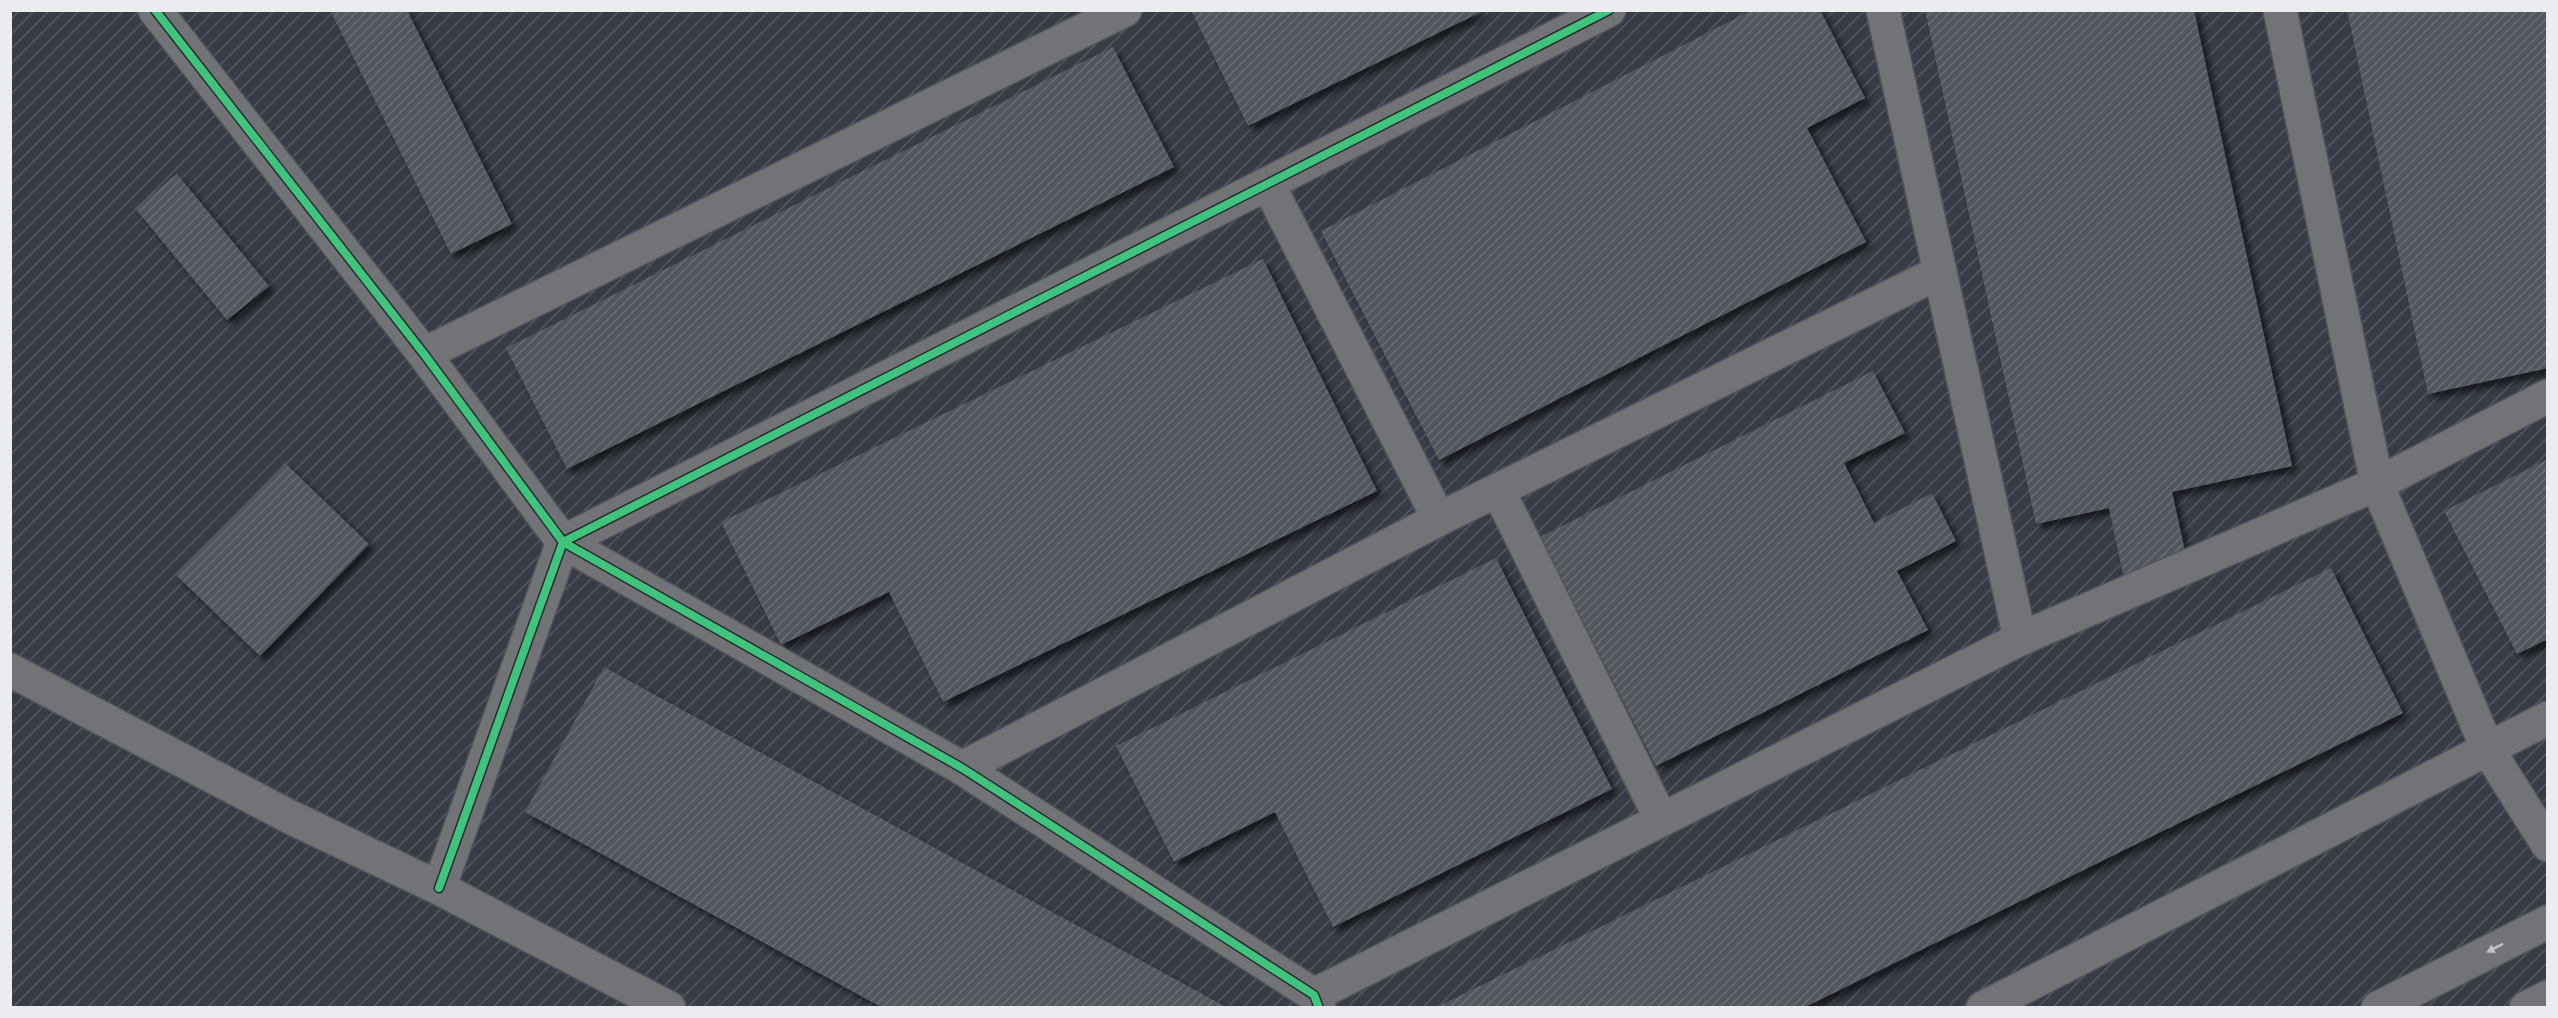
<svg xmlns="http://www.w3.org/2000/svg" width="2558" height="1018" viewBox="0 0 2558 1018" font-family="'Noto Sans',sans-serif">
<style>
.industrial{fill:url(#industrial-furrows)}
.building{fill:url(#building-hatch);filter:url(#shadow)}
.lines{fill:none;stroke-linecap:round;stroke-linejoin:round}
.minor-casing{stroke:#535457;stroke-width:36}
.tertiary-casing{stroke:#535457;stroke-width:36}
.minor{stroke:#727376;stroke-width:33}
.tertiary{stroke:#727376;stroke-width:33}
.cycleway-casing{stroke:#292c32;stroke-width:11}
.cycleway{stroke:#40c37c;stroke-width:8}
.oneway{fill:#c1c2c5}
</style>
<defs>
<pattern id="industrial-furrows" width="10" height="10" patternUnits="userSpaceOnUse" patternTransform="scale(1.5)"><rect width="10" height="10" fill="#383c47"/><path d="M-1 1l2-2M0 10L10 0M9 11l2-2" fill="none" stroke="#555862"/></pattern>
<pattern id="building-hatch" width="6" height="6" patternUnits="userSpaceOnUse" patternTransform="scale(1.5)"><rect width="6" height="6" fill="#52565e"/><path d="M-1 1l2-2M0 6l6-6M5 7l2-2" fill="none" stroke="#6b6e75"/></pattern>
<filter id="shadow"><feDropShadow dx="5.5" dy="5.5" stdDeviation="3" flood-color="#0009"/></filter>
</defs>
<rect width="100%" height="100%" fill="#35373a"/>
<!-- industrial -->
<rect class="industrial" x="11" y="11" width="2536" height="996"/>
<!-- building -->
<g class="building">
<polygon points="330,10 407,10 512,224 451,254"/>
<polygon points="1191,10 1485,10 1248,126"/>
<polygon points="1752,10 1820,10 1865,98 1807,128 1866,242 1439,460 1321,231"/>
<polygon points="1925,10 2194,10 2292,466 2172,492 2188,565 2124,579 2109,508 2036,524"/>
<polygon points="2347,10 2548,10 2548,368 2428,394"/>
<polygon points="1113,47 1174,167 567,469 506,348"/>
<polygon points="177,174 269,286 227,320 135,208"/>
<polygon points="1263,259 1377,491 943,702 889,592 781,645 721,522"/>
<polygon points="1873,371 1905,433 1844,463 1874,523 1932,493 1956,541 1897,571 1928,630 1656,766 1540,537"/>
<polygon points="2548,459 2548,639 2517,654 2444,511"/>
<polygon points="285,463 369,544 260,656 176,575"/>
<polygon points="1496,558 1612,789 1333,927 1275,812 1174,862 1116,746"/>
<polygon points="2331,568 2403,713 1803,1008 1435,1008"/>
<polygon points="604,667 1228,1008 883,1008 525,812"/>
</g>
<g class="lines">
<!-- minor casing -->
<g class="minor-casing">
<g id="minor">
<polyline points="155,10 424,354 563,542 962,768 1314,995 1319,1008"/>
<polyline points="2280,10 2377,484 2487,748 2548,845"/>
<polyline points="1268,184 1439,519"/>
<polyline points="1940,272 2020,639"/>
<polyline points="424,354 1125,10"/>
<polyline points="1498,490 1661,819"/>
<polyline points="962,768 1439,519 1940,272 1883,10"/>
<polyline points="439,888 563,542 1609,10"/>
<polyline points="1314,995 2020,639 2377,484 2548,396"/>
<polyline points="1983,1008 2548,718"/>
<polyline points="2378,1008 2548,922"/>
<polyline points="2526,1008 2548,997"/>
</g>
</g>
<!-- tertiary casing -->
<g class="tertiary-casing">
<polyline id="tertiary" points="10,670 288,816 439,888 669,1008"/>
</g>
<!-- minor -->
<use href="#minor" class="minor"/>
<!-- tertiary -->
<use href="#tertiary" class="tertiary"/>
<!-- cycleway casing -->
<g class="cycleway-casing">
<g id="cycleway">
<polyline points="155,10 424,354 563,542 962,768 1314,995 1319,1008"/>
<polyline points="439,888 563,542 1609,10"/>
</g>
</g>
<!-- cycleway -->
<use href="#cycleway" class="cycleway"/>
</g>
<!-- one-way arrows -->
<defs><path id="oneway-solid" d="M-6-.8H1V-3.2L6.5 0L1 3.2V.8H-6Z" transform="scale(1.5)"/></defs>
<use class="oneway" href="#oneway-solid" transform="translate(2495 948) rotate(153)"/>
<!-- border -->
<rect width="2558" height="1018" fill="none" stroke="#ebecf0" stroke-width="24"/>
</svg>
